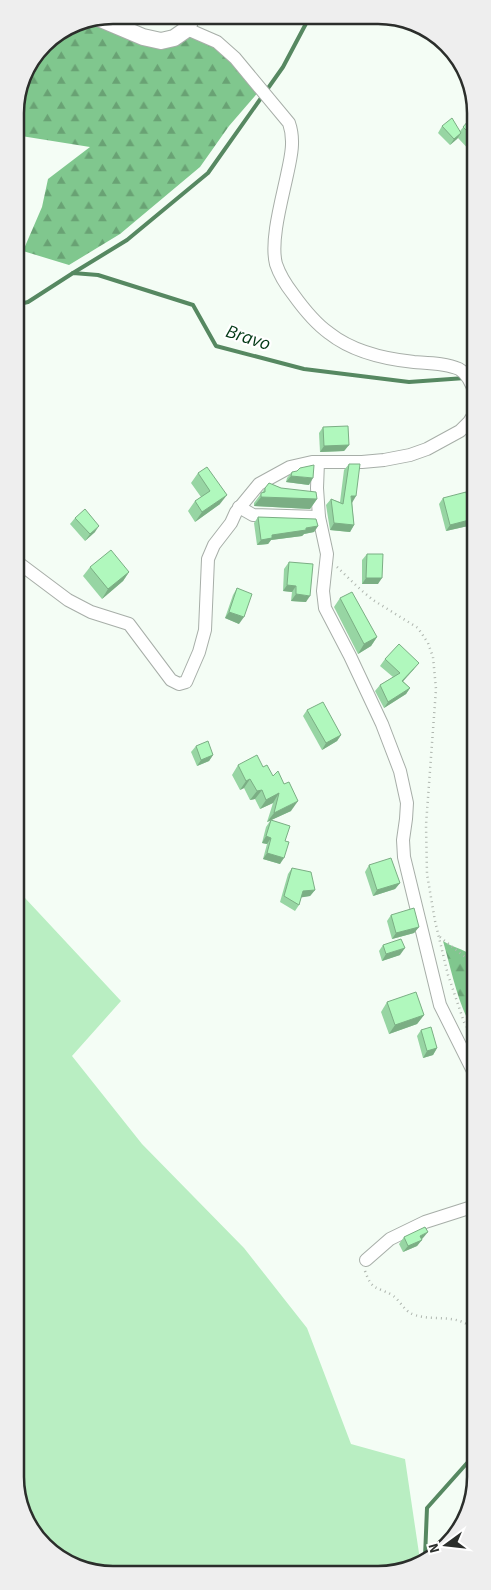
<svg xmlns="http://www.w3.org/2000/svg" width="491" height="1590" viewBox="0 0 491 1590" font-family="'Source Sans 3',sans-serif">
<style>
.grass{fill:#b9eec2}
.forest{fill:url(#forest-firs)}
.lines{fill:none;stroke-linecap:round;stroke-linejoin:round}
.stream{stroke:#568861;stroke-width:4}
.minor-casing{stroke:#a7aea8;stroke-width:14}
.major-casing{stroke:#a7aea8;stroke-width:18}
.path{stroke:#afb6af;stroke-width:2.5;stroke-dasharray:1 4;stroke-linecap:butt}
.minor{stroke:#fff;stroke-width:12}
.major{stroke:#fff;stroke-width:16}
.wall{fill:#97d5a3}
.shaded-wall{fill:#7bae84}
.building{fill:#b0f8bd;stroke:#7bae84}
.labels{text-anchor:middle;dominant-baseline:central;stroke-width:4.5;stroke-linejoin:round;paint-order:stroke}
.water-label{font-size:19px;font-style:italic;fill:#003814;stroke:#fff}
.rim{fill:none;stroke:#2b2e2b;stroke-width:2.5}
</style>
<defs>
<pattern id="forest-firs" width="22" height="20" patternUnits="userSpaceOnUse" patternTransform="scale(1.25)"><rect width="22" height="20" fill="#80c78e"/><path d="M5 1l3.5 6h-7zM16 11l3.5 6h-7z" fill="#69a274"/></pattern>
</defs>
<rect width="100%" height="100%" fill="#f4fdf5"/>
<!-- grass -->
<polygon class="grass" points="16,884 25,898 121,1001 72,1056 142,1144 244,1248 307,1328 351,1444 405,1459 420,1560 397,1573 93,1573 43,1546 17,1496"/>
<!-- forest -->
<g class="forest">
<polygon points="98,18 143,37 187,29 217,42 261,89 229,126 200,167 120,234 69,265 23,251 42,207 48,179 90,147 15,135 15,106 23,75 44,43 75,22"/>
<path d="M443,941C452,947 463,949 472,955L475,951V1033C458,1006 452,972 443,941Z"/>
</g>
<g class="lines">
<!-- stream -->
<g class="stream">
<polyline points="73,273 127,240 208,173 283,67 310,16"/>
<polyline points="15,305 28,302 73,273 98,275 193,305 216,346 304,369 409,382 465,378"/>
<polyline points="425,1557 427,1508 476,1453"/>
</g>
<!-- minor casing -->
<g class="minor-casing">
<g id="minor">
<path d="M187,29L217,42L235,58L289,123C295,140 291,157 287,175C282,199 270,241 276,264C280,276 286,285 293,294C303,308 315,323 329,333C353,352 384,359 414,362C428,363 446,363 459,369C468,374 472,384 475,394"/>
<polyline points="318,462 317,488 319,517 327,554 323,591 325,608 350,656 382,724 400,771 407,803 406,819 403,840 404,857 440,1005 475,1075"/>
<polyline points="239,507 253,515 319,517"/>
<polyline points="16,561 68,600 91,612 129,624 171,680 179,684 186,682 199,652 205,630 208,559 214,545 231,523 236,512 259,484 290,467 312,462 362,462 384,460 410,455 427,449 460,431 469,422 475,412"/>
<polyline points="366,1260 390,1239 425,1222 475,1206"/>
</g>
</g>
<!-- major casing -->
<g class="major-casing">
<polyline id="major" points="98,18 143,37 161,41 174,38 187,29 192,16"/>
</g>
<!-- path -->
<g class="path">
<polyline points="337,567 361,590 373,600 418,628 428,643 433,657 436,689 426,825 427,874 435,921 448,975 464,1022 475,1041"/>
<polyline points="440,937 475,965"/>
<path d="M365,1271C372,1291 376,1286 392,1295C401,1301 404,1312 415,1315C436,1322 459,1312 476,1332"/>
</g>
<!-- minor -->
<use href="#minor" class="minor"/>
<!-- major -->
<use href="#major" class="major"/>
</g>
<!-- wall -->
<g class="wall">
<polygon points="474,114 474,155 458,138 450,145 438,133 442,126 460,131"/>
<polygon points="323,427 349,445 344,451 320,452 319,433"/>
<polygon points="349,464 354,525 350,532 330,530 326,505 331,499 340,502 344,470"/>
<polygon points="292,472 309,485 286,482 287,478"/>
<polygon points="198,473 220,504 195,522 188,511 195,501 201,497 191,483"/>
<polygon points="269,483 281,488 317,499 310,509 254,506 254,503"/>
<polygon points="443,498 473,519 468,526 446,531 439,504"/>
<polygon points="258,517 318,526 314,532 304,534 302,536 271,540 268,544 257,545 254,523"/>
<polygon points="75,518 95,532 85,541 70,524"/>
<polygon points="367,554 378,584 362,584 362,560"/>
<polygon points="289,562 306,602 291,601 292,592 283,591 284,569"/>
<polygon points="90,567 129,572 123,581 102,599 83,576"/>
<polygon points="237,588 239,624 225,618 233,595"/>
<polygon points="340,598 377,637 371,646 358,654 334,607"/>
<polygon points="385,659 414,669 403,681 410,688 406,694 384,708 375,691 380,685 393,677 380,666"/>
<polygon points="307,710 341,735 337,741 322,750 303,716"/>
<polygon points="196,746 213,755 209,761 197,766 191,752"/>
<polygon points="238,765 263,767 291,811 271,820 285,841 280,864 263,859 267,844 262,843 266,827 270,821 267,822 273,803 260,809 255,799 250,800 244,788 240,790 232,775"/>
<polygon points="369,865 400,883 395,889 373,896 365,872"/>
<polygon points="292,868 315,890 310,896 301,897 299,905 295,911 280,902 288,874"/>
<polygon points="391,915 419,927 414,933 392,939 387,921"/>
<polygon points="383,945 400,955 382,961 379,951"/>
<polygon points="387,1002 424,1015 417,1024 389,1034 381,1012"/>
<polygon points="421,1030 437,1048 433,1055 423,1058 417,1036"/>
<polygon points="404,1237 423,1238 422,1239 417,1246 403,1252 399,1244"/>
</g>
<!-- shaded-wall -->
<g class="shaded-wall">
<polygon points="461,133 457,139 450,145 454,139"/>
<polygon points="349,445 344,451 320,452 324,446"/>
<polygon points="291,476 313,478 309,485 286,482"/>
<polygon points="227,495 220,504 195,522 202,512"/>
<polygon points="351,496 356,496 352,503"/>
<polygon points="261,497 317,499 310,509 254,506"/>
<polygon points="473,519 468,526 446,531 450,525"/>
<polygon points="334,523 354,525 350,532 330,530"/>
<polygon points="99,526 95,532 85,541 90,534"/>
<polygon points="318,526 314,532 304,534 302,536 271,540 268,544 257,545 261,540 272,535"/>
<polygon points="129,572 123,581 102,599 108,589"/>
<polygon points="366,578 382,578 378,584 362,584"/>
<polygon points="287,585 296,586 292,592 283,591"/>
<polygon points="296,594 310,596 306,602 291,601"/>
<polygon points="229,612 244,617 239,624 225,618"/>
<polygon points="377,637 371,646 358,654 364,644"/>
<polygon points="419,663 414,669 398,687 402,681"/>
<polygon points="410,688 406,694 384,708 388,702"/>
<polygon points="341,735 337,741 322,750 326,743"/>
<polygon points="213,755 209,761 197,766 201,760"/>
<polygon points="250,779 244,788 240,790 246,781"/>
<polygon points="262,790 255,799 250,800 257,791"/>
<polygon points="279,793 273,803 260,809 266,800"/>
<polygon points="298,801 291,811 267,822 274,813"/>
<polygon points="266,836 271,838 267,844 262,843"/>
<polygon points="267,853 284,858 280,864 263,859"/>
<polygon points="400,883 395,889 373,896 377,890"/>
<polygon points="315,890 310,896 298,898 303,891"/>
<polygon points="419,927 414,933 392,939 396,933"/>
<polygon points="405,948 400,955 382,961 386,954"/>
<polygon points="424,1015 417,1024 389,1034 395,1025"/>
<polygon points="437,1048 433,1055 423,1058 427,1051"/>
<polygon points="428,1232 423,1238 416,1242 420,1236"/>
<polygon points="422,1240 417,1246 403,1252 408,1246"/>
</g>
<!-- building -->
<g class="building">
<polygon points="474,114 474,138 463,127"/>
<polygon points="452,118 461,133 454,139 442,126"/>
<polygon points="348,426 349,445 324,446 323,427"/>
<polygon points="349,464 360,464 356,496 351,496 354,525 334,523 331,499 343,504"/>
<polygon points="314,465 313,478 291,476 292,472 297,471 300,468"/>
<polygon points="207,467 227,495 202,512 195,501 210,491 198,473"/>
<polygon points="269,483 281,488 316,492 317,499 261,497 261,493 265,492 265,488"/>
<polygon points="466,492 473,519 450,525 443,498"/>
<polygon points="85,509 99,526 90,534 75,518"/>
<polygon points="258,517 316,519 318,526 306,528 306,530 272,535 272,538 261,540"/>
<polygon points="111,550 129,572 108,589 90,567"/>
<polygon points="367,554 383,554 382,578 366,578"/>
<polygon points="289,562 313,564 310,596 296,594 296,586 287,585"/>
<polygon points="237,588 252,594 244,617 229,612"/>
<polygon points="352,592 377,637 364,644 340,598"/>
<polygon points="399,644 419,663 402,681 410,688 388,702 380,685 400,673 385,659"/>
<polygon points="323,702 341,735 326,743 307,710"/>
<polygon points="208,741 213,755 201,760 196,746"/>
<polygon points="257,755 263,767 267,765 273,776 278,771 284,784 289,782 298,801 274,813 279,793 266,800 262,790 257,791 250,779 246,781 238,765"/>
<polygon points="271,820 290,826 285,841 289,842 284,858 267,853 271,838 266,836"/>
<polygon points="391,858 400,883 377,890 369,865"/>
<polygon points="292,868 311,872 315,890 303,891 299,905 284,896"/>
<polygon points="414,908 419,927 396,933 391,915"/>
<polygon points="401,939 405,948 386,954 383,945"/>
<polygon points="416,992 424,1015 395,1025 387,1002"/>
<polygon points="431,1027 437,1048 427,1051 421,1030"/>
<polygon points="425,1227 428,1232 420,1236 422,1240 408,1246 404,1237"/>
</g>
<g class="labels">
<!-- water labels -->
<g class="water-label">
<text transform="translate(248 338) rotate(18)">Bravo</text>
</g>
</g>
<!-- crop -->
<path d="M0 0H491V1590H0ZM113 24H378A89 89 0 0 1 467 113V1477A89 89 0 0 1 378 1566H113A89 89 0 0 1 24 1477V113A89 89 0 0 1 113 24Z" fill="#eee" fill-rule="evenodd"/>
<path class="rim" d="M113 24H378A89 89 0 0 1 467 113V1477A89 89 0 0 1 378 1566H113A89 89 0 0 1 24 1477V113A89 89 0 0 1 113 24Z"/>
<!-- north arrow -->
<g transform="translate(446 1545) rotate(255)" stroke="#ffffff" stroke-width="4" paint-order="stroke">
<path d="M0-4L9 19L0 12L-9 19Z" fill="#2b2e2b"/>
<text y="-8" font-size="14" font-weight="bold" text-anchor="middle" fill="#2b2e2b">N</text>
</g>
</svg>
